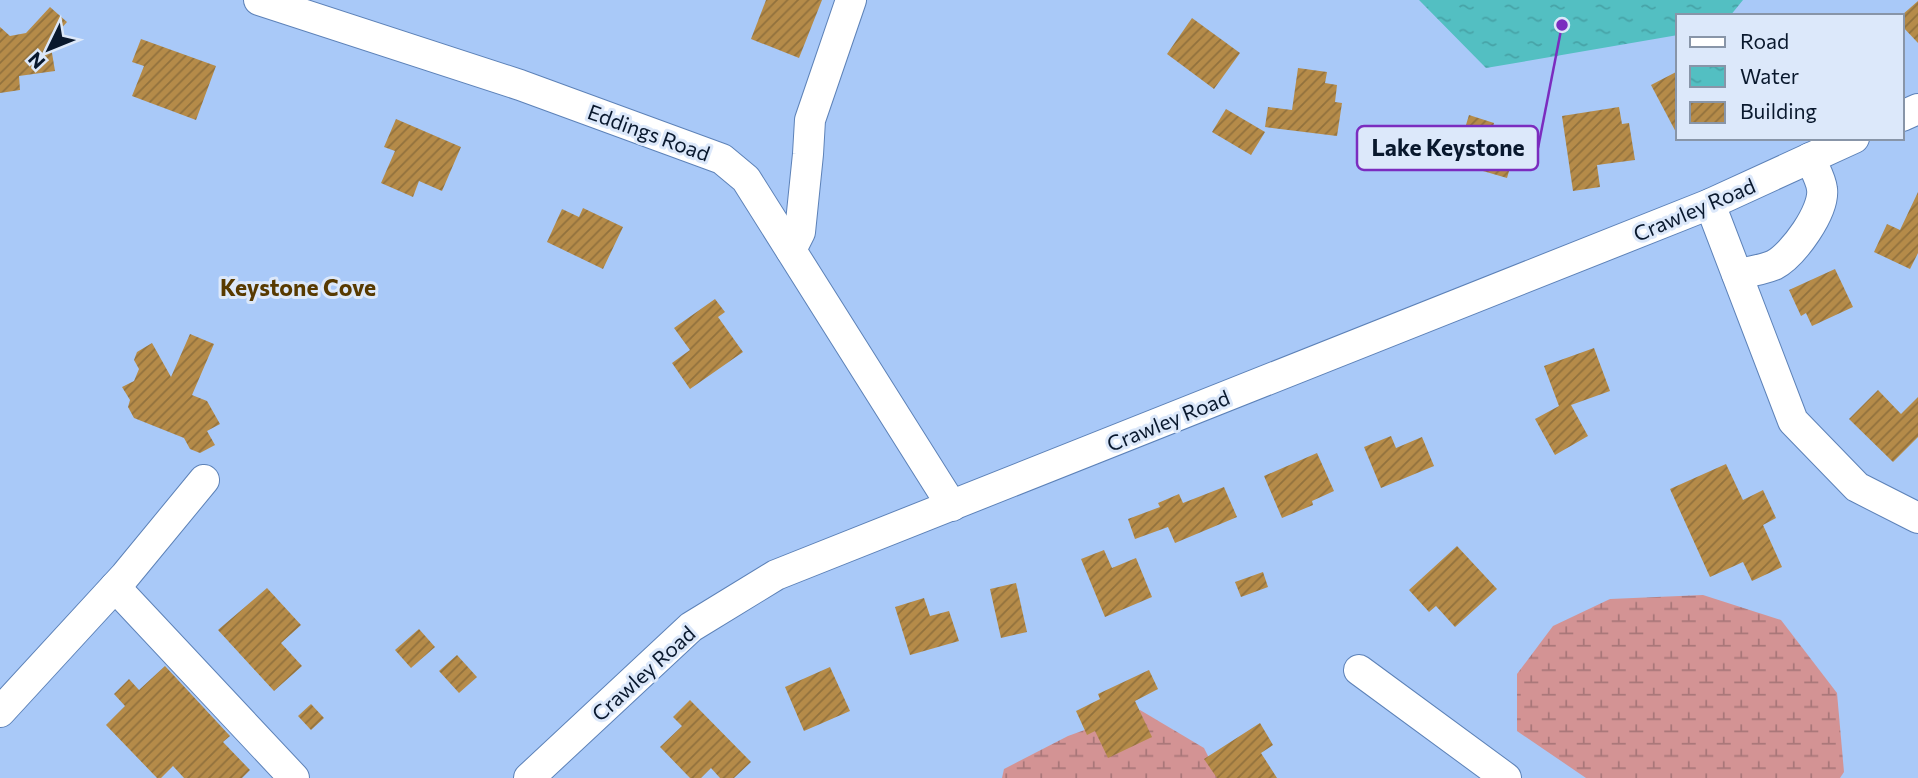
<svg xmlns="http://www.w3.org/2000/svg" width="1918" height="778" viewBox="0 0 1918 778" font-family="Commissioner,sans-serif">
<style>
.wetland{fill:url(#wetland-marsh)}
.water{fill:url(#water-ripples)}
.building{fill:url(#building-hatch)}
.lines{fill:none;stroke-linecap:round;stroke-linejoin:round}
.minor-casing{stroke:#5d82b8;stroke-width:32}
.minor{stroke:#fff;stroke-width:30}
.labels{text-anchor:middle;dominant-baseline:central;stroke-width:6;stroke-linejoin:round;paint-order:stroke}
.street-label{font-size:21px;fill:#09182d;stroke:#dce8fa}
.neighbourhood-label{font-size:23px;font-weight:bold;fill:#583a00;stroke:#dce8fa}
.leader{fill:none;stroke:#7b2cbf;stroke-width:2.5}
.callout-dot{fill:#7b2cbf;stroke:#dce8fa;stroke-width:2.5}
.callout{fill:#dce8fa;stroke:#7b2cbf;stroke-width:2.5}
.callout-label{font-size:23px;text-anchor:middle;font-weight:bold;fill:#09182d}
</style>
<defs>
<pattern id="wetland-marsh" width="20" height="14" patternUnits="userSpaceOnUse" patternTransform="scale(1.75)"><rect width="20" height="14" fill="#d39394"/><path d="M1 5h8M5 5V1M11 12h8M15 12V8" fill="none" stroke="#a97779"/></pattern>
<pattern id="water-ripples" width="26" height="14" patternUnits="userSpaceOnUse" patternTransform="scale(1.75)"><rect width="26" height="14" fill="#53bfc2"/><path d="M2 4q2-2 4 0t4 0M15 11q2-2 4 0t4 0" fill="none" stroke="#47a3a7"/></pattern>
<pattern id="building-hatch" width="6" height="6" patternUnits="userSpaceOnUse" patternTransform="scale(1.75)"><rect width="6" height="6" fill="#b58b49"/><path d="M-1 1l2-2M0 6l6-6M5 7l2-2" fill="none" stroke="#91713d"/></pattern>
</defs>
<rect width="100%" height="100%" fill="#a9c9f8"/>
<!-- wetland -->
<g class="wetland">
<polygon points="1703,595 1781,620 1837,693 1844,772 1840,778 1586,778 1517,731 1517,674 1553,626 1610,599"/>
<polygon points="1140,710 1204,748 1219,778 1002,778 1004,769 1068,736"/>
</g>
<!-- water -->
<polygon class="water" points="1419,0 1743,0 1730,16 1678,16 1678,35 1486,68"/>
<!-- building -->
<g class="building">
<polygon points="766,0 822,0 799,58 751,39"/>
<polygon points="1918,1 1918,43 1902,26 1902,15"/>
<polygon points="50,7 67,22 50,41 55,71 19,76 20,90 0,93 0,27 10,36 26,33"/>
<polygon points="1192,18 1240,53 1214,89 1167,54"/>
<polygon points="141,39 216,66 196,120 132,96 144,66 132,62"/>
<polygon points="1298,68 1327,72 1325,83 1337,85 1335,102 1342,103 1337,136 1265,127 1268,107 1292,110"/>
<polygon points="1678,71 1678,136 1651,85"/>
<polygon points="1619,107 1622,124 1629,123 1635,160 1597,165 1600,187 1573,191 1562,116"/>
<polygon points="1226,109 1265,132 1251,155 1212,132"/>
<polygon points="1469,115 1494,123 1489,143 1515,151 1507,178 1438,158 1445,133 1462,138"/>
<polygon points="396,119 461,147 442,191 419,181 413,197 381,183 395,151 384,147"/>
<polygon points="1918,192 1918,253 1910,269 1874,252 1887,224 1900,230"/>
<polygon points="583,208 623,227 603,269 547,242 562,209 579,217"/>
<polygon points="1835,269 1853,307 1812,326 1806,313 1801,316 1789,290"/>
<polygon points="715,299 725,312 718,317 743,352 690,389 672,363 690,350 674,328"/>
<polygon points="190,334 214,344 192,395 207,401 220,424 207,431 215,445 200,453 190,449 184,438 134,418 128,407 130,400 122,387 134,381 139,369 134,360 137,352 152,343 171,377"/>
<polygon points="1594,348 1610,391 1571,405 1588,436 1555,455 1535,419 1559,406 1544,366"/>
<polygon points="1878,390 1901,414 1918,397 1918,437 1893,462 1849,419"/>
<polygon points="1391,436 1396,448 1422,437 1434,466 1381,488 1364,447"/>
<polygon points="1317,453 1334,491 1312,501 1313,505 1282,518 1264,476"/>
<polygon points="1726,464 1743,500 1763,490 1776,518 1763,525 1782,567 1752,581 1743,562 1710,577 1670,489"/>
<polygon points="1224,487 1237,517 1175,543 1168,527 1135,539 1128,519 1160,507 1158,503 1179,494 1183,503"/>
<polygon points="1457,546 1497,589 1455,627 1436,606 1429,612 1409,590"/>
<polygon points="1104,550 1112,568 1136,558 1152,597 1105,617 1081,559"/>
<polygon points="1263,572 1268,587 1241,597 1235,582"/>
<polygon points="1016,583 1027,632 1001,638 990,589"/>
<polygon points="267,588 301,625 281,643 302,666 274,691 218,630"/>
<polygon points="924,598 930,616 949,611 959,641 910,655 895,607"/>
<polygon points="419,629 435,647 411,668 395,650"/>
<polygon points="457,655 477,677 459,693 439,671"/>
<polygon points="165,666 230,736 223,742 250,770 242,778 184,778 173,766 161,778 157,778 106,725 125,706 114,694 129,679 139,690"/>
<polygon points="830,667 850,711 804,731 785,687"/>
<polygon points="1149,670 1158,689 1135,701 1152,737 1108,758 1095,731 1087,735 1076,711 1100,699 1098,694"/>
<polygon points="690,700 751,762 734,778 720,778 711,768 701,778 690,778 660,747 682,726 673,717"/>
<polygon points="311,704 324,718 311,730 298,716"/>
<polygon points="1260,723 1273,745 1261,753 1277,778 1217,778 1204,759"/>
</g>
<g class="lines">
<!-- minor casing -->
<g class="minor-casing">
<g id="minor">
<polyline points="259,0 520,85 722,159 746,179 952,506"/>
<polyline points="1902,116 1918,109"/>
<polyline points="1710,204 1793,421 1857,487 1918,518"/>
<polyline points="791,250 800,232 808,154 810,120 851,0"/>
<path d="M1737,274C1749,272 1762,270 1774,265C1793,255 1825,211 1822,189C1821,179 1814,168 1810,158"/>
<polyline points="115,587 294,778"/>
<polyline points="1359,670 1506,778"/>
<polyline points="0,712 125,576 204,480"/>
<polyline points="529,778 691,627 776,575 1710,204 1854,138"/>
</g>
</g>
<!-- minor -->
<use href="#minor" class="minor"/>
</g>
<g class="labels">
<!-- street labels -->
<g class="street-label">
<text transform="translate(649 132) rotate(20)">Eddings Road</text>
<text transform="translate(1694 209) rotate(-23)">Crawley Road</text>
<text transform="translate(1168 420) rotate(-22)">Crawley Road</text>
<text transform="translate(643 673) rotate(-42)">Crawley Road</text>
</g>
<!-- neighbourhood labels -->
<g class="neighbourhood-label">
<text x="298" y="287">Keystone Cove</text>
</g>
</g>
<!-- callouts -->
<path class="leader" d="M1562 25L1538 148"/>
<circle class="callout-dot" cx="1562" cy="25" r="7"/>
<rect class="callout" x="1357" y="126" width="181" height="44" rx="7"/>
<g class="callout-label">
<text x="1448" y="156">Lake Keystone</text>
</g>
<!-- legend -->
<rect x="1676" y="14" width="228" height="126" fill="#dce8fa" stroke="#8895a8" stroke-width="2"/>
<rect x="1690" y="37" width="35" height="10" fill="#ffffff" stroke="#8895a8" stroke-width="2"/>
<text x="1740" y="49" font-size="21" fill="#09182d">Road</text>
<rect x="1690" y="66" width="35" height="21" fill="url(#water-ripples)" stroke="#8895a8" stroke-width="2"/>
<text x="1740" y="84" font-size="21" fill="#09182d">Water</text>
<rect x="1690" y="102" width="35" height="21" fill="url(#building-hatch)" stroke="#8895a8" stroke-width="2"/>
<text x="1740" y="119" font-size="21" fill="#09182d">Building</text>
<!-- north arrow -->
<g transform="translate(49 49) rotate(227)" stroke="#dce8fa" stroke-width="5" paint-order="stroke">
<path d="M0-5L12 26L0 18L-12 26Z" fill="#09182d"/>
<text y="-10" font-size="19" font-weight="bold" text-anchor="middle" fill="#09182d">N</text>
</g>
</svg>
